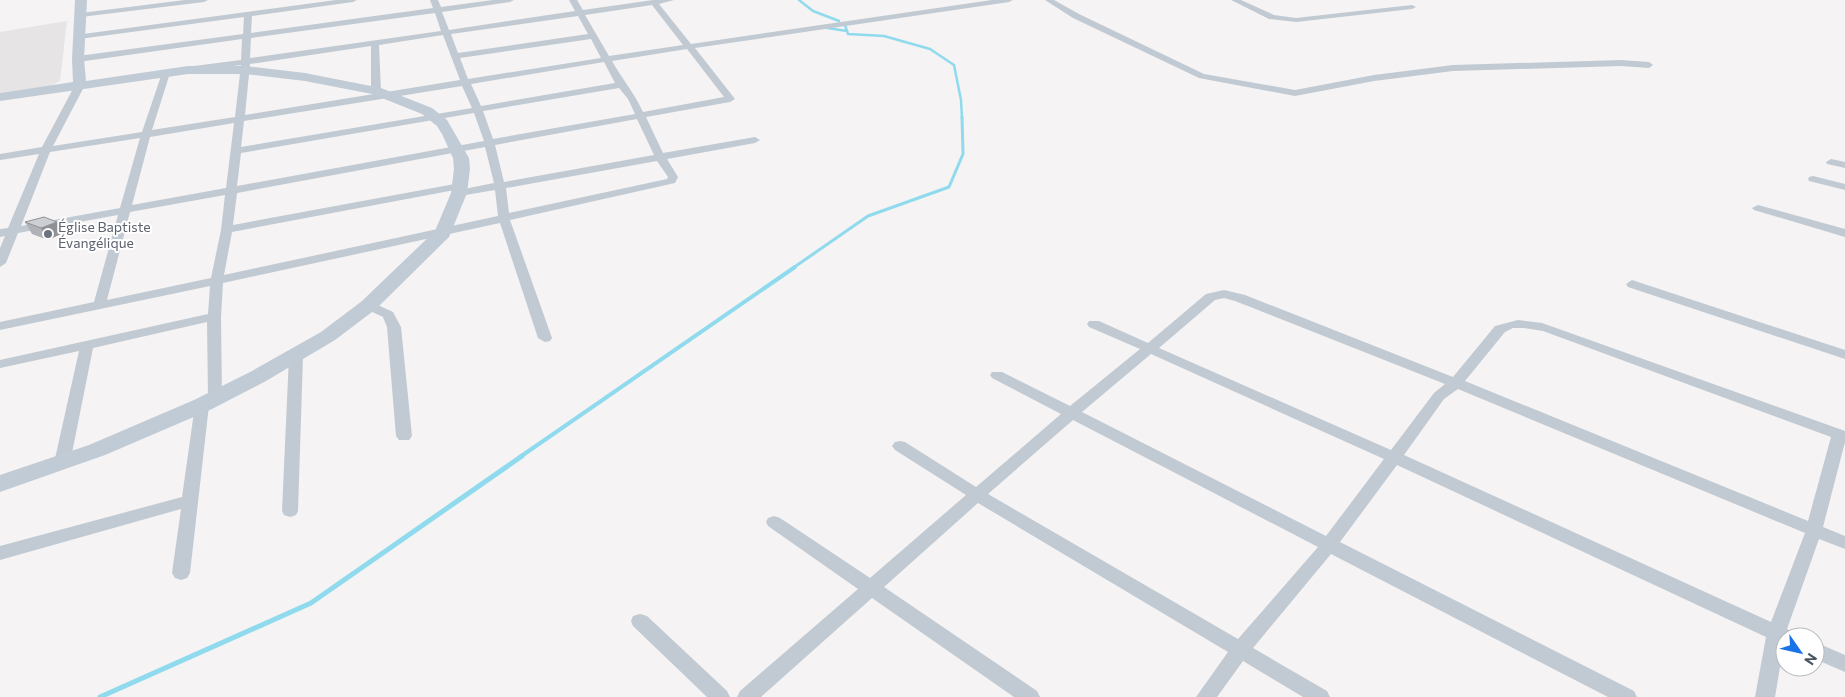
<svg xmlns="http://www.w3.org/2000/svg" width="1845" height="697" viewBox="0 0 1845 697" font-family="Commissioner,sans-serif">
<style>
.education{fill:#e6e4e5}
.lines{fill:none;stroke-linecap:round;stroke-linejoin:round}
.stream-far3{stroke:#90daee;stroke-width:2.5}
.stream-far2{stroke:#90daee;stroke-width:3}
.stream-far1{stroke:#90daee;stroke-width:4}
.stream{stroke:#90daee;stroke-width:5}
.street{fill:#c1cad2;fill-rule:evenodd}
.secondary{fill:#c1cbd6;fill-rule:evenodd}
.wall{fill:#b0b2b7}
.shaded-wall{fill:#909195}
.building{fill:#cdcfd5;stroke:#909195}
.worship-dot{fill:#6b7280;stroke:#fff;stroke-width:2}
.labels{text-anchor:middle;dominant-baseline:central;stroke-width:4;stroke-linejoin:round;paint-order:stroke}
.worship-label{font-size:14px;fill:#5b616d;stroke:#fff;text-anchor:start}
</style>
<rect width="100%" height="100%" fill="#f5f3f3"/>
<!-- education -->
<polygon class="education" points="67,21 60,81 50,86 0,93 0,32"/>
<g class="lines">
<!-- stream-far3 -->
<g class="stream-far3">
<polyline points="799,0 813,11 839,21"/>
<polyline points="845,25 848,34 884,36 930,49 954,65 961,100 962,119"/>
<polyline points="827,28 847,31"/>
</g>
<!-- stream-far2 -->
<polyline class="stream-far2" points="793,268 868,216 949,187 963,154 962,117"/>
<!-- stream-far1 -->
<polyline class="stream-far1" points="520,457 795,267"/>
<!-- stream -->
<polyline class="stream" points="100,697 311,603 522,456"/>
<!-- street -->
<g class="street">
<polygon points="185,0 208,0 204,2 81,17 77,15 81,13"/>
<path d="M336,0H357L353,2L252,16L251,33L433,8L430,0H438L441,7L493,0H514L510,2L442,12L449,30L575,11L569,0H577L583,10L653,0H674L659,4L691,44L992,0H1013L1009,2L695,48L735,99L730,102L646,117L663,153L755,137L760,140L755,143L667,159L678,177L675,183L510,220L552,338L550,341L545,342L538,338L500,223L223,283L221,317L222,398L220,401H210L208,398L207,322L93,348L70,463L68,467L62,468L56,467L54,463L79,351L0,368V360L208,314L210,286L0,330V322L94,302L118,215L18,233L6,263L0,267V248L5,236L0,237V229L8,228L39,154L0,160V154L42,147L75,85L80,82L85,85L53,146L142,132L162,73L166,70L170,73L152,130L235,117L241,65L194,72L190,69L194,66L241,60L242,39L78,62L74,59L78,56L243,34L244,17L79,39H76V35ZM652,5L683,45L609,56L585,15ZM435,13L441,31L250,58L251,38ZM578,16L588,34L458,53L451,34ZM443,35L460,80L245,115L250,64L371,46V91L376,94L381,91L379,45ZM591,39L601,58L468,79L460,58ZM687,49L724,97L643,112C635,94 622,79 612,61ZM604,62L615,83L481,106L471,84ZM462,86L472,108L241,147L244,121ZM619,88L628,99L635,114L493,139L483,111ZM474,113L484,141L237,186L241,153ZM637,119L654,155L504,182L495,145ZM234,123L226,188L132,205L150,137ZM140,138L120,208L21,226L50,152ZM485,147L494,183L459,190L453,193L459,196L495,190L498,216L224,275L232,232L460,189L465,186L460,183L233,225L237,193ZM657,161L668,177L667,179L509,213L506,188ZM225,195L221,230L211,278L107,300L130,212Z"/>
<polygon points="1045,0 1054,0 1079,14 1204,74 1295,90 1374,75 1453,65 1621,60 1649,62 1653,65 1649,68 1621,66 1453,71 1374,81 1295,96 1199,78 1073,18"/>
<polygon points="1231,0 1241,0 1274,15 1296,18 1412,5 1416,7 1412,9 1296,22 1269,19"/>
<polygon points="1831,159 1845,162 1845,168 1827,164 1826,162"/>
<polygon points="1813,176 1845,184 1845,190 1809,181 1808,179 1809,177"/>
<polygon points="1758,205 1845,229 1845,237 1754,210 1752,208"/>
<polygon points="1632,280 1845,350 1845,359 1628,287 1626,284"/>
<path d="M1224,290L1245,295L1453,377L1495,326L1518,320L1542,323L1845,431V442L1823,527L1845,536V549L1819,539L1787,629L1792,632L1794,637H1785L1775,697H1755L1766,637L1397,465L1340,542L1634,691L1637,697H1608L1331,554L1253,648L1327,691L1330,697H1303L1243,661L1217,697H1196L1228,652L978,503L884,587L1037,691L1040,697H1014L872,598L761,697H737L740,691L858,589L768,526L766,522L768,518L774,516L780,518L870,578L966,495L895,450L892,446L895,442L900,441L905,442L976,487L1061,414L992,378L990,375L992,372H1002L1070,406L1140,349L1089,327L1087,324L1089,321H1099L1148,343L1206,294ZM1224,298L1235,301L1445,384L1434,393L1391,450L1159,348L1215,300ZM1513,328H1524L1543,331L1831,437L1808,521L1465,381L1505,332ZM1151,354L1384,459L1326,536L1082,412ZM1458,389L1805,533L1771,622L1404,455L1444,399ZM1073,420L1318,547L1238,639L988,494Z"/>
<polygon points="369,301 393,312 401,327 412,436 409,440 399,440 396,436 387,327 383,317 364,308 363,305 364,302"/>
<polygon points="296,352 303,356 298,511 296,515 290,517 284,515 282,511 289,356"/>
<polygon points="202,400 207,402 209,405 190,573 187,578 181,580 175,578 172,573 181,509 0,560 0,546 182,497 195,405 197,402"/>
<polygon points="640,614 647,616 727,691 730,697 707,697 633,626 631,621 633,616"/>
<polygon points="1815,642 1845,655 1845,672 1815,659"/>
</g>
<!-- secondary -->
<polygon class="secondary" points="75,0 87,0 84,59 86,81 188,66 245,66 305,73 381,88 432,108 447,120 469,158 470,169 467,193 449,237 376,309 335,340 266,381 210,410 105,455 0,492 0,475 89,445 194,400 252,371 321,332 362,301 435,231 451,193 454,169 453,158 442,134 437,126 422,114 372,94 305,81 245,74 188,74 0,101 0,93 73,82 72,59"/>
</g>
<!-- wall -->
<polygon class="wall" points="25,222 63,233 48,240 32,234"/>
<!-- shaded-wall -->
<polygon class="shaded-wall" points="57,222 63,233 48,240 41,228"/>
<!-- building -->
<polygon class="building" points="44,217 57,222 41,228 25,222"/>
<!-- markers -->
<circle class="worship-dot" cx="48" cy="234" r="5"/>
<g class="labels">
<!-- worship labels -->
<g class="worship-label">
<text x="58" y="226">Église Baptiste<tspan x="58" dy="16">Évangélique</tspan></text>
</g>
</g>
<!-- north arrow -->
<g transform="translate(1800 652) rotate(124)"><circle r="24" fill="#ffffff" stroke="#b7bbc0"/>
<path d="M0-4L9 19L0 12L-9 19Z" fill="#1a73e8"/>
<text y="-8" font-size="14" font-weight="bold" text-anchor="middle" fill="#4a5661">N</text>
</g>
</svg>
